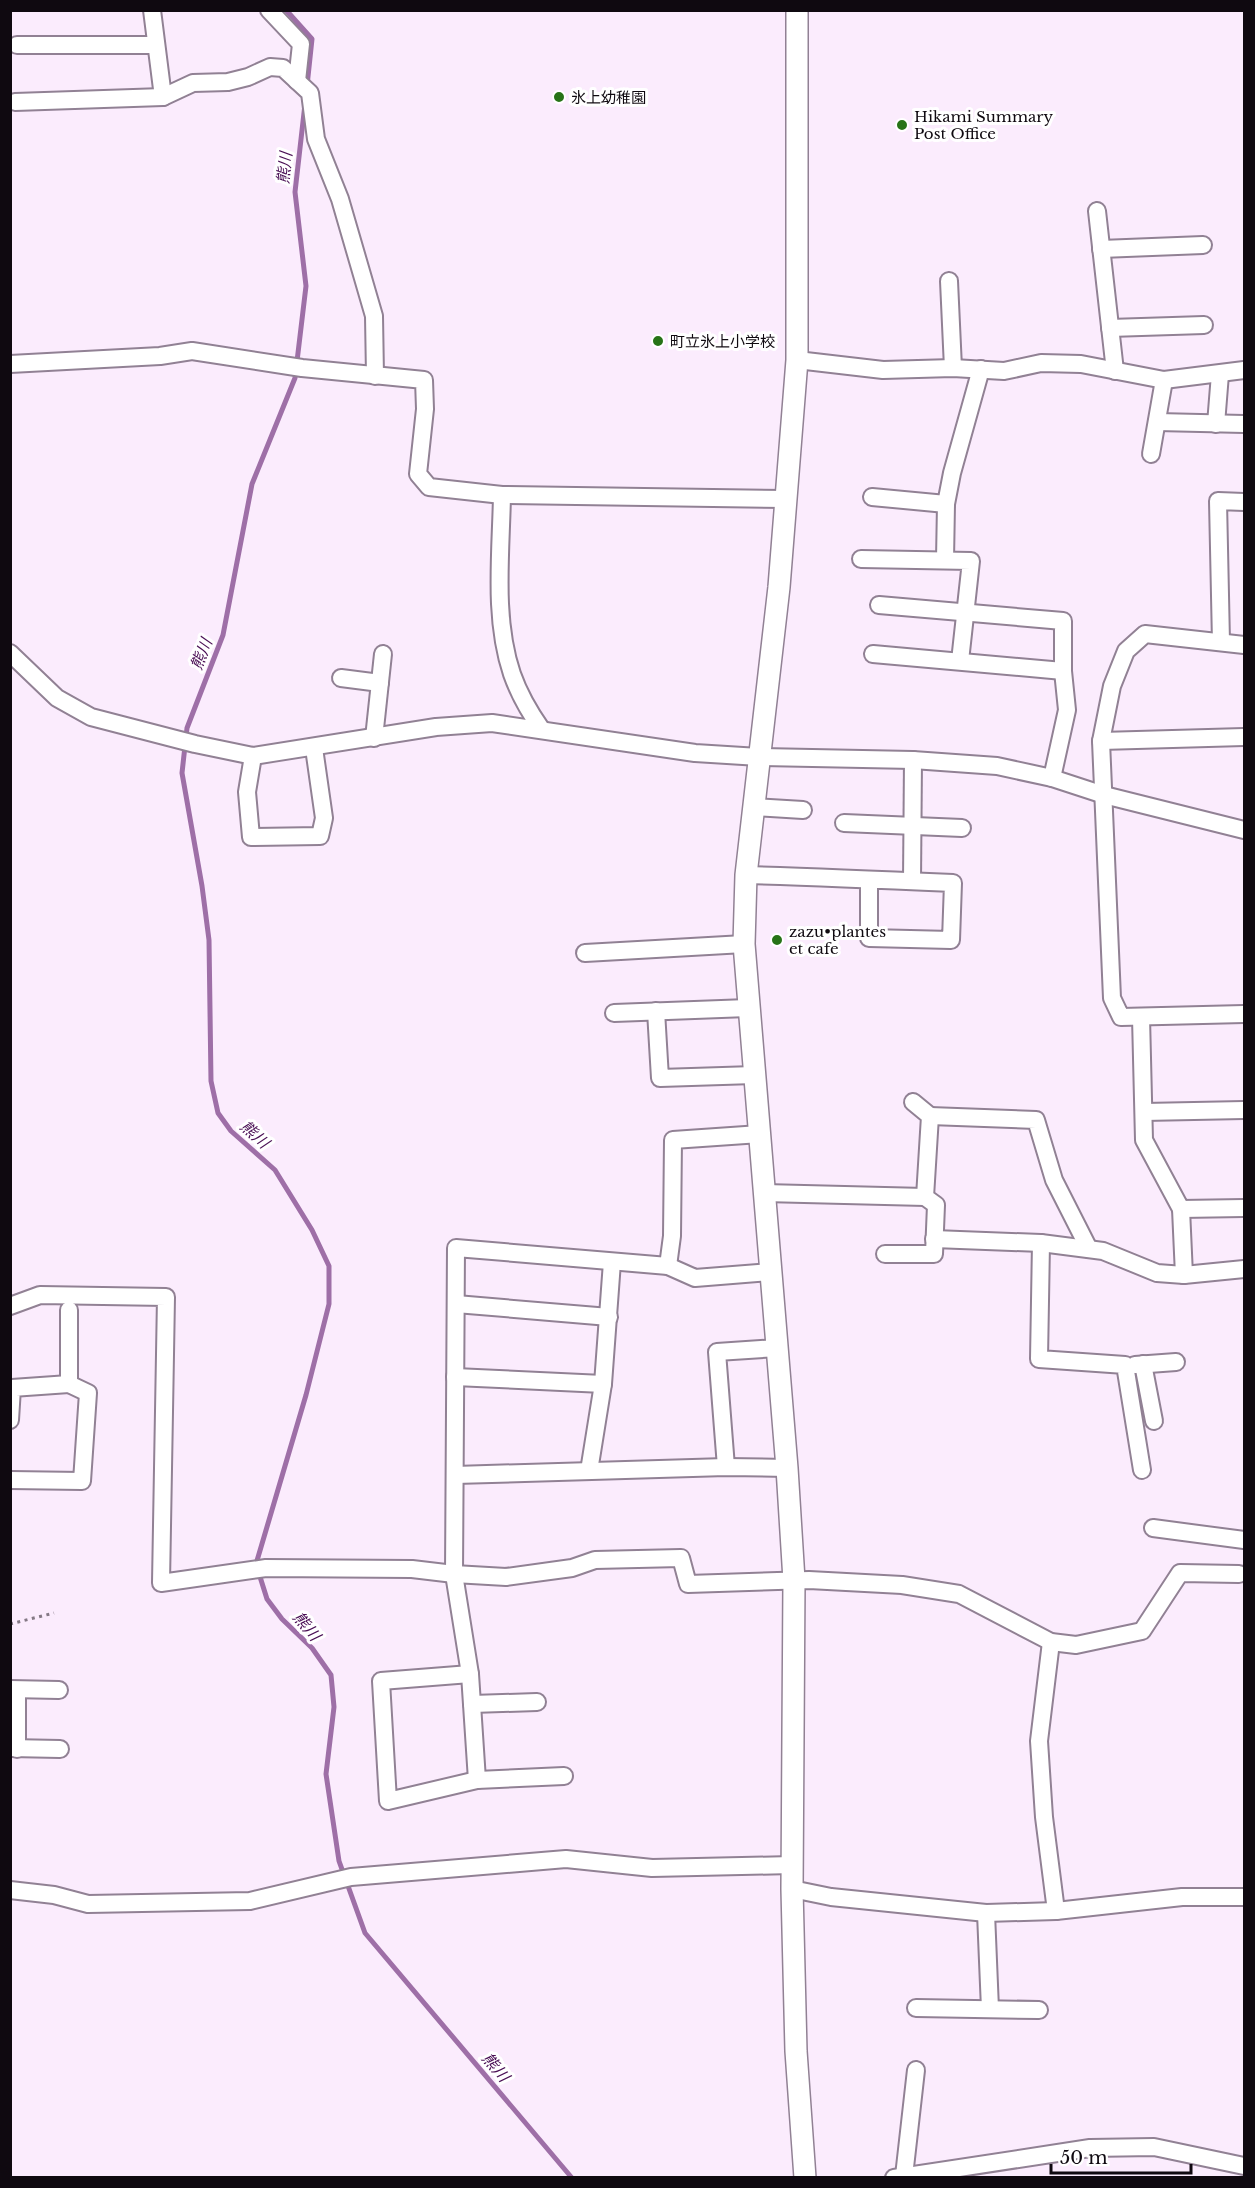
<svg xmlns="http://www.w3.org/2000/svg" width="1255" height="2188" viewBox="0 0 1255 2188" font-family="'Libre Baskerville','Noto Sans JP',serif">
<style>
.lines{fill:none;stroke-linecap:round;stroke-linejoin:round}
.stream{stroke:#9e6fa7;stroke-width:5}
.minor-casing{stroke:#918194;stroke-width:20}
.tertiary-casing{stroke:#918194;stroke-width:24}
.path{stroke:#847985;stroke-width:3;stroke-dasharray:3 4.5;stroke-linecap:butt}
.minor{stroke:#fff;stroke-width:16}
.tertiary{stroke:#fff;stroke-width:21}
.poi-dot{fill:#277317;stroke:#fff;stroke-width:2}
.labels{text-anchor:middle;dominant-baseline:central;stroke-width:6;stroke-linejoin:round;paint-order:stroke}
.poi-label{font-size:15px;fill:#0f0910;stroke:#fff;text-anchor:start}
.water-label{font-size:16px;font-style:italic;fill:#480d53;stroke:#fff}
</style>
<rect width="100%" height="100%" fill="#fbecfd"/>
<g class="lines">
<!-- stream -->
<g class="stream">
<polyline points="286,10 312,39 307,86"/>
<polyline points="305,104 295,192 306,286 295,378 252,484 223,635 187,728 182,773 202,886 209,940 211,1081 218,1113 231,1131 275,1170 312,1230 329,1266 329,1304 306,1395 256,1564 267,1599 282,1619 312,1648 331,1675 334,1707 326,1774 339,1861 365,1933 572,2178"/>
</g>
<!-- minor casing -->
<g class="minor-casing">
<g id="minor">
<polyline points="152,10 163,97"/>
<polyline points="269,10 301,44 297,81"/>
<polyline points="17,45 156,45"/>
<polyline points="15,102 163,97 193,83 228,82 248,77 270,67 283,68 310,93 316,139 340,199 374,316 375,376"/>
<polyline points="1097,211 1115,371"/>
<polyline points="1101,249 1203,245"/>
<polyline points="949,281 953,368"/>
<polyline points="1110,328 1204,325"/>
<polyline points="797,360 883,370 953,368 1004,371 1041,363 1081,364 1164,380 1244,370"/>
<polyline points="10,364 160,356 192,351 302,368 424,380 425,409 418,474 429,487 502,495 786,499"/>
<polyline points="1157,422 1244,424"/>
<polyline points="1216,424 1220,374"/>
<polyline points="1151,454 1164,380"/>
<path d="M502,495C501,553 493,618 512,674C519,694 530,713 542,730"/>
<polyline points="872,497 946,504"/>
<polyline points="861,559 971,561 960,661"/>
<polyline points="945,560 946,504 952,473 981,369"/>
<polyline points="879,605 1063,621 1063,671 1067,710 1052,778"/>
<polyline points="1221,642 1218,501 1244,502"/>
<polyline points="1244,645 1145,634 1126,651 1112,686 1101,741 1112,998 1121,1017 1244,1014"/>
<polyline points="10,653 57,698 91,717 195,744 253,756 436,727 492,723 695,753 759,757 913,760 997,766 1052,778 1104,795 1244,830"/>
<polyline points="873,654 1063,671"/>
<polyline points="341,678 380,683"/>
<polyline points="374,738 383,654"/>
<polyline points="1101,741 1244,737"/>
<polyline points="253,756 247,792 251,837 320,836 324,818 314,748"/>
<polyline points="753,807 803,810"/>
<polyline points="844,823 962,828"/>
<path d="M746,875C815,877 884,880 953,883L951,940L869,938V880"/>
<polyline points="912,881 913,760"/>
<polyline points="585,953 744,944"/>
<polyline points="656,1011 660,1078 754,1075"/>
<polyline points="614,1013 748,1008"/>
<polyline points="1141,1017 1144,1140 1181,1209 1244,1208"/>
<polyline points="1144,1112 1244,1110"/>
<polyline points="930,1116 1036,1120 1054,1180 1089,1249"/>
<polyline points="764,1193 925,1197"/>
<polyline points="1181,1209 1184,1275"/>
<polyline points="934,1239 1041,1243 1103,1251 1157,1273 1184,1275 1244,1269"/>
<polyline points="1041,1243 1039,1359 1125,1365 1142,1470"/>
<polyline points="885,1254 934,1254 936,1205 925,1197 930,1116 913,1102"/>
<polyline points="668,1266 672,1236 673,1140 760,1134"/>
<polyline points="456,1304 609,1317"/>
<polyline points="10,1306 40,1295 166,1297 161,1583 266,1568 412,1569 454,1574 506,1577 572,1568 595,1560 681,1558 688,1584 809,1580 902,1585 959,1594 1051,1642 1076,1645 1142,1631 1180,1573 1239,1574"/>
<polyline points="1143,1364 1154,1421"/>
<polyline points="1135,1365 1176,1362"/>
<polyline points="455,1377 603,1384"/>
<polyline points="10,1420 12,1388 69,1384"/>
<polyline points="726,1467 717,1352 777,1348"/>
<polyline points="589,1471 603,1384 612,1262"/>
<polyline points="455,1475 726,1467 787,1468"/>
<polyline points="10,1480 82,1481 88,1393 69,1384 69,1310"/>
<polyline points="1153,1528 1244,1540"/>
<polyline points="1051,1642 1039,1741 1044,1817 1056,1911"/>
<polyline points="470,1674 381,1681 388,1801 477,1780 564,1776"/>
<polyline points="10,1689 59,1690"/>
<polyline points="472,1704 537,1702"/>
<polyline points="10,1748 60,1749"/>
<polyline points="17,1749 17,1690"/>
<polyline points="477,1780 470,1674 454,1574 456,1248 668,1266 695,1278 770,1272"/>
<polyline points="792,1889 831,1897 986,1913 1056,1911 1182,1897 1244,1897"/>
<polyline points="10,1890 54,1895 88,1904 250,1901 351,1877 566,1859 652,1868 792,1865"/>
<polyline points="986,1913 990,2009"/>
<polyline points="916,2008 1039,2010"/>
<polyline points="904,2176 916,2070"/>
<polyline points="894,2178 1090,2148 1154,2147 1244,2166"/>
</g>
</g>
<!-- tertiary casing -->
<g class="tertiary-casing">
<polyline id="tertiary" points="797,10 797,360 779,587 746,875 744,944 787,1468 794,1580 792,1889 796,2051 805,2178"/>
</g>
<!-- path -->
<polyline class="path" points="10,1624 54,1613"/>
<!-- minor -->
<use href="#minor" class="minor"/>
<!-- tertiary -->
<use href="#tertiary" class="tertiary"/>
</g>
<!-- markers -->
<g class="poi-dot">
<circle cx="559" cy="97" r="6"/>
<circle cx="902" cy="125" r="6"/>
<circle cx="658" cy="341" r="6"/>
<circle cx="777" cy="940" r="6"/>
</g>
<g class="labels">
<!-- poi labels -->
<g class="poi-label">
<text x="571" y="97">氷上幼稚園</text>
<text x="914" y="116">Hikami Summary<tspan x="914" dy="17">Post Office</tspan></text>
<text x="670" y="341">町立氷上小学校</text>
<text x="789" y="931">zazu•plantes<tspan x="789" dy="17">et cafe</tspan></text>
</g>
<!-- water labels -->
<g class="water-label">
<text transform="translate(284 168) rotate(-84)">熊川</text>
<text transform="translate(201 654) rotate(-69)">熊川</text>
<text transform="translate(255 1134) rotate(42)">熊川</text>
<text transform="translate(307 1626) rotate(50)">熊川</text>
<text transform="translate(496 2067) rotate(50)">熊川</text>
</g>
</g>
<!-- border -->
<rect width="1255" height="2188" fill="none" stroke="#0f0910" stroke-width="24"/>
<!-- scale -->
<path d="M1051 2164v9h140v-9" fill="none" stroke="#0f0910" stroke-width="3"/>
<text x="1060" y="2164" font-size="18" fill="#0f0910" stroke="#ffffff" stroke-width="4.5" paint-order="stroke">50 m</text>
</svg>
